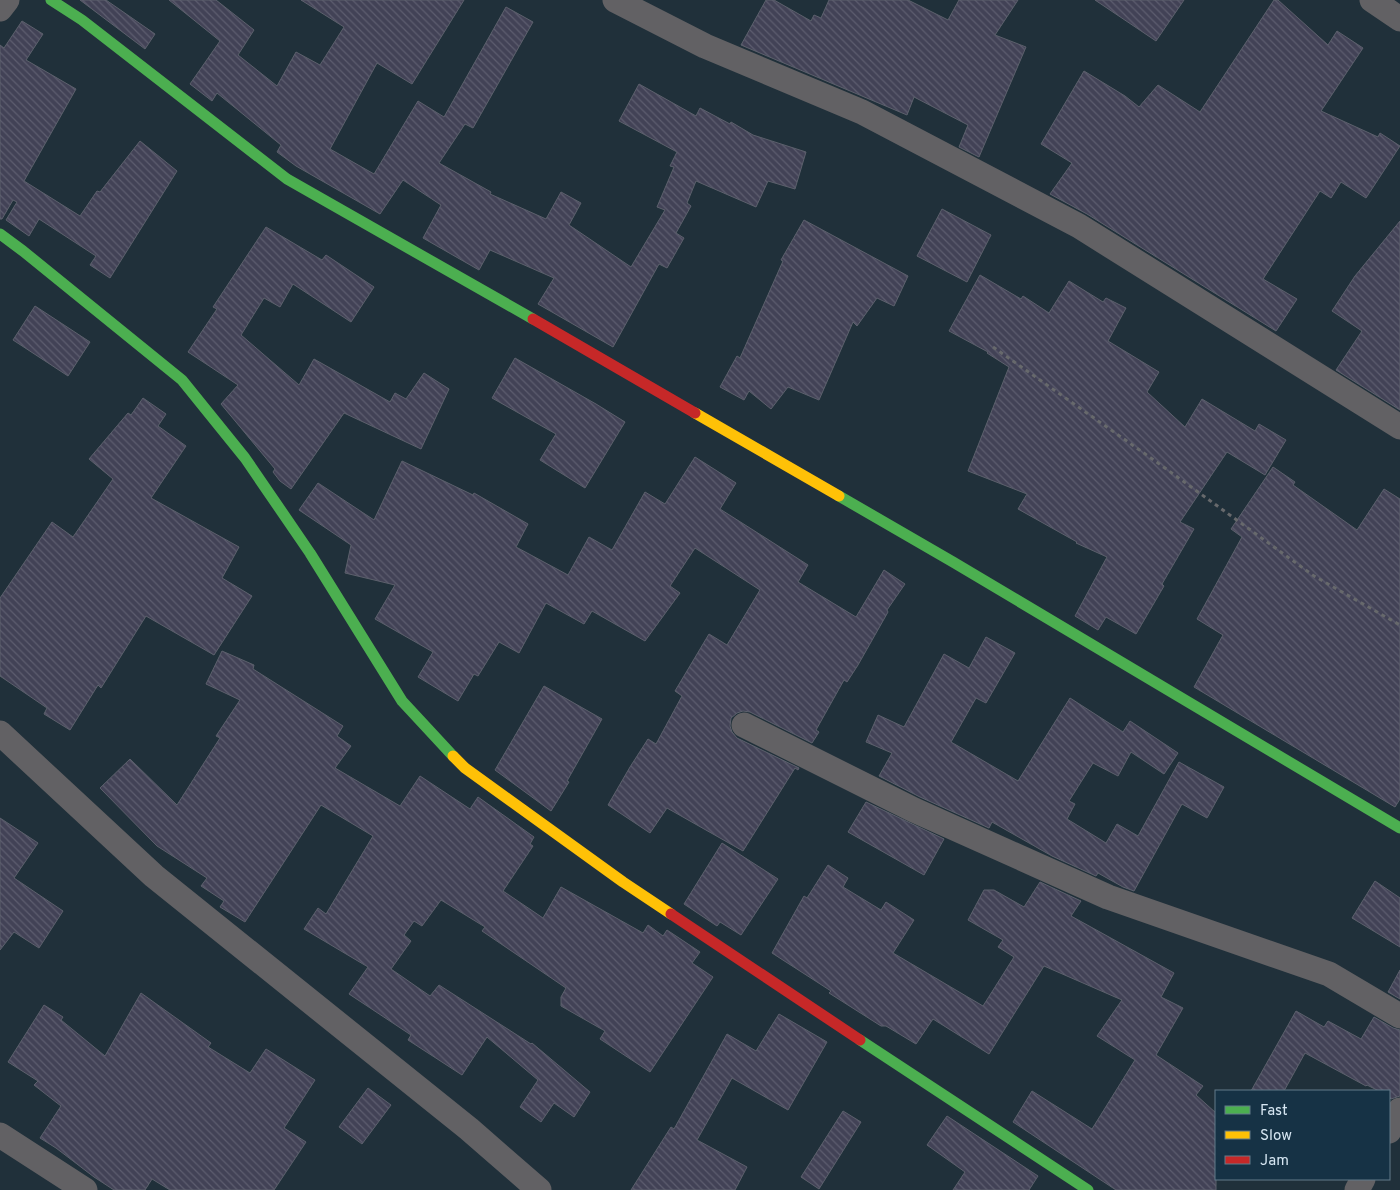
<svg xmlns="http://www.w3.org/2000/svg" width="1400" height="1190" viewBox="0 0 1400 1190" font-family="Overpass,sans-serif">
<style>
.building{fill:url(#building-back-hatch);stroke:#5c606c}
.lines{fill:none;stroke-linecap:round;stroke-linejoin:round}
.path{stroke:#67696c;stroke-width:3;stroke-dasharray:4 4;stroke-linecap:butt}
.street{stroke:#626164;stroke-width:25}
.fast{stroke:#4caf50;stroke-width:11}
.slow{stroke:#ffc107;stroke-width:11}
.jam{stroke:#c62828;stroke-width:11}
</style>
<defs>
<pattern id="building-back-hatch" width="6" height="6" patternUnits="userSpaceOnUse" patternTransform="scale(1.25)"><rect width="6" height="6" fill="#424256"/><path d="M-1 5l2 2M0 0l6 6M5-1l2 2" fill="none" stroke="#5d5d6f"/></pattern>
</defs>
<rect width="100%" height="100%" fill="#20303a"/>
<!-- building -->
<g class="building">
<polygon points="80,0 106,0 155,34 145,49"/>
<polygon points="169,0 216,0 254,30 238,55 277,86 296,52 320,65 344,27 301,0 464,0 412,84 377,63 330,149 374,174 418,101 444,117 506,7 533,22 473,128 465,124 439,163 491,192 490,194 546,219 561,192 581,203 569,225 631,267 665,210 657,207 674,167 670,166 677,152 619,121 639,84 696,116 700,108 730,124 731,122 753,135 806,152 795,189 768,181 756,207 696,181 687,203 691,206 676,233 684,238 667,268 659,264 613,347 538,304 554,278 490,250 479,270 423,238 441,205 403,180 380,214 296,166 277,152 281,145 217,93 212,101 190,84 220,41"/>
<polygon points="766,0 774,0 811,21 814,15 821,18 829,0 908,0 948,20 959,0 1018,0 995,35 1026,47 979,157 959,147 968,125 914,97 907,115 741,45"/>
<polygon points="1095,0 1184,0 1156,41"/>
<polygon points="1274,0 1278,0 1328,45 1337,31 1363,48 1321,111 1378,137 1380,133 1400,146 1366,198 1341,182 1331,198 1320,191 1263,279 1297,299 1276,331 1087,214 1050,194 1072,163 1041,144 1084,71 1125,96 1139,107 1158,85 1200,112"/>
<polygon points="22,21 43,34 26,60 76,89 24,181 80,216 97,191 100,192 140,141 177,171 110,278 90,265 96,256 39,219 29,236 6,220 17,202 13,200 2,219 0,219 0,45 4,48"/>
<polygon points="942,209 991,235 967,282 917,256"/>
<polygon points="804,220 908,276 894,306 877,298 857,326 853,322 819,400 788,387 771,409 749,391 744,400 720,387 737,356 740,358 783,261 781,260"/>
<polygon points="1400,221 1400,410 1336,370 1362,331 1332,311 1355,276"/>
<polygon points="266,227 322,260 326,255 374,287 351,322 293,284 280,307 264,298 241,335 299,385 314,359 390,402 395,393 406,399 424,373 449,389 421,449 344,413 291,489 280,481 273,472 275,469 221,404 238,385 188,352 217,309 213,307"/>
<polygon points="980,275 1021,299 1023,296 1049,313 1069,281 1103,302 1106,298 1126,308 1108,341 1159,372 1147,392 1185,427 1202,399 1255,431 1259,424 1286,440 1265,475 1227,452 1180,522 1194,529 1162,584 1164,586 1136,634 1106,617 1098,630 1075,616 1107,557 1076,543 1077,542 1018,509 1027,494 968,471 1009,367 987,353 988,352 949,331"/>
<polygon points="35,306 90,342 68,376 13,340"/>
<polygon points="515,358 596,404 625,422 585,488 540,460 556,434 492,398"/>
<polygon points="143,398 166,414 158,426 186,446 151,498 239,547 222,578 252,596 214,655 146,616 101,688 98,685 70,730 44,714 47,708 0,676 0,598 52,522 73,537 113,479 89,459 128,413 131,415"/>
<polygon points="695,457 736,483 720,509 808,565 798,582 856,617 884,570 905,584 887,610 888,612 858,665 847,682 844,680 816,730 819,732 812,743 750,712 743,711 737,713 731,718 730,726 732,732 737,738 799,768 798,770 795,768 743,851 667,808 650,833 608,805 630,767 648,739 656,744 682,696 675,691 709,634 727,645 760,590 695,548 670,586 680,593 645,641 592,611 584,624 546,603 519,653 499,642 478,676 474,674 458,701 418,677 433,652 375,619 395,585 345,573 351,545 299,510 318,483 374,520 402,461 473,495 474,493 528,524 516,547 568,575 589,537 612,550 645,492 665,504"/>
<polygon points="1273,467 1295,482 1293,485 1357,530 1384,489 1400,499 1400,799 1395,807 1194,687 1223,635 1197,619 1242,537 1231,529"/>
<polygon points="986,637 1015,653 986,703 976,698 951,742 1018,781 1070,698 1123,732 1130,721 1178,753 1164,774 1131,752 1118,776 1093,763 1069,801 1075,804 1067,819 1106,843 1117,824 1138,836 1179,762 1224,787 1207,818 1182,804 1134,891 1123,887 1098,873 1096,876 1052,856 992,822 989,828 920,797 879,776 892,753 866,742 878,715 904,727 944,654 969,668"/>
<polygon points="222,651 254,665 253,669 343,726 337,736 351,746 335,768 400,806 420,776 470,809 478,797 534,837 530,844 533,846 503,891 543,918 561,887 643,933 648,925 663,936 667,930 700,952 692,963 713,977 650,1072 600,1039 605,1031 561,1006 561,997 566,988 482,931 485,927 441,900 422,926 414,921 404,935 411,941 391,969 430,996 439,985 531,1044 532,1043 590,1092 574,1117 554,1103 541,1122 520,1107 538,1080 487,1037 462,1075 408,1040 411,1035 349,994 368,967 304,929 318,908 326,914 373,836 321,805 245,922 220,907 224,901 201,886 207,878 157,846 100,788 130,759 177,805 220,738 216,736 240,700 206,684"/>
<polygon points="544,686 602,719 567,781 569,782 551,811 495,770"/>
<polygon points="866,802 944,839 924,875 848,832"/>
<polygon points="0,818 38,843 14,878 63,911 39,948 14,932 0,950"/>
<polygon points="722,843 778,879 741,935 720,922 717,926 684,904"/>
<polygon points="828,865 848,878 843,887 881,910 886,902 914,920 893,953 983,1006 1014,957 998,947 1003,940 968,920 984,890 994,890 1024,907 1040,882 1081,901 1071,916 1174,973 1161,997 1183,1008 1156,1055 1203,1086 1196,1095 1216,1113 1216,1190 1116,1190 1013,1122 1032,1091 1092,1129 1135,1060 1097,1036 1122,1000 1044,966 989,1054 933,1019 916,1044 886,1026 881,1026 829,993 831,991 772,953 804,896 807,898"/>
<polygon points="1375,881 1400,898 1400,947 1352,918"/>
<polygon points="1400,970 1400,999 1388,992"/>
<polygon points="141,993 211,1043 208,1047 250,1073 266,1049 315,1080 284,1128 306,1142 274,1190 170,1190 152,1179 145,1190 114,1190 94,1177 56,1148 40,1138 61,1106 34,1085 38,1081 8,1062 44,1005 63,1017 61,1020 105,1056"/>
<polygon points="1296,1011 1324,1027 1328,1021 1361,1039 1374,1017 1393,1028 1400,1030 1400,1096 1391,1099 1389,1097 1389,1091 1379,1091 1367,1085 1366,1086 1305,1053 1284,1091 1251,1091"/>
<polygon points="779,1014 827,1042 788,1110 732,1078 697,1140 747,1167 735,1190 631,1190 671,1127 674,1129 727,1034 756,1051"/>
<polygon points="368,1088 391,1105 362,1144 339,1127"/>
<polygon points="843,1111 861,1122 819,1189 801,1177"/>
<polygon points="947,1116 1038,1176 1029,1190 953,1190 965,1172 927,1145"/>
</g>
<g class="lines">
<!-- path -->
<polyline class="path" points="993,347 1158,463 1314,576 1400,625"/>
<!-- street -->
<g class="street">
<polyline points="615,0 705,46 862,112 1079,226 1400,427"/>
<polyline points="1372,0 1400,19"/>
<polyline points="0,9 7,0"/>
<polyline points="744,725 914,810 1108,897 1329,974 1400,1016"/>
<polyline points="0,733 154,876 469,1129 539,1190"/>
<polyline points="1389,1131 1400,1110"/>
<polyline points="0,1135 85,1190"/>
<polyline points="1357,1190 1363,1179"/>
</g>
<!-- fast -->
<g class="fast">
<polyline points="51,0 82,20 287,179 533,319"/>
<polyline points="0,234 23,251 182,380 245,458 310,553 402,701 453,756"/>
<polyline points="839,496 953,562 1400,828"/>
<polyline points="860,1040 1088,1190"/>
</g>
<!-- slow -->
<g class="slow">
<polyline points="695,413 839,496"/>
<polyline points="453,756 465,768 623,882 671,914"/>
</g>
<!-- jam -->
<g class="jam">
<polyline points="533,319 695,413"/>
<polyline points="671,914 860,1040"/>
</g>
</g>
<!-- legend -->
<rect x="1215" y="1090" width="175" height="90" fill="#163245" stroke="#637a8a"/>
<rect x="1225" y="1106" width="25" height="8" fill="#4caf50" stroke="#637a8a"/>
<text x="1260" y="1115" font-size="15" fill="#d6e6f2">Fast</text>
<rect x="1225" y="1131" width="25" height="8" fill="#ffc107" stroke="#637a8a"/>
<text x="1260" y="1140" font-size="15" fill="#d6e6f2">Slow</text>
<rect x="1225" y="1156" width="25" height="8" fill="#c62828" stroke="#637a8a"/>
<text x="1260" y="1165" font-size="15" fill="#d6e6f2">Jam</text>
</svg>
